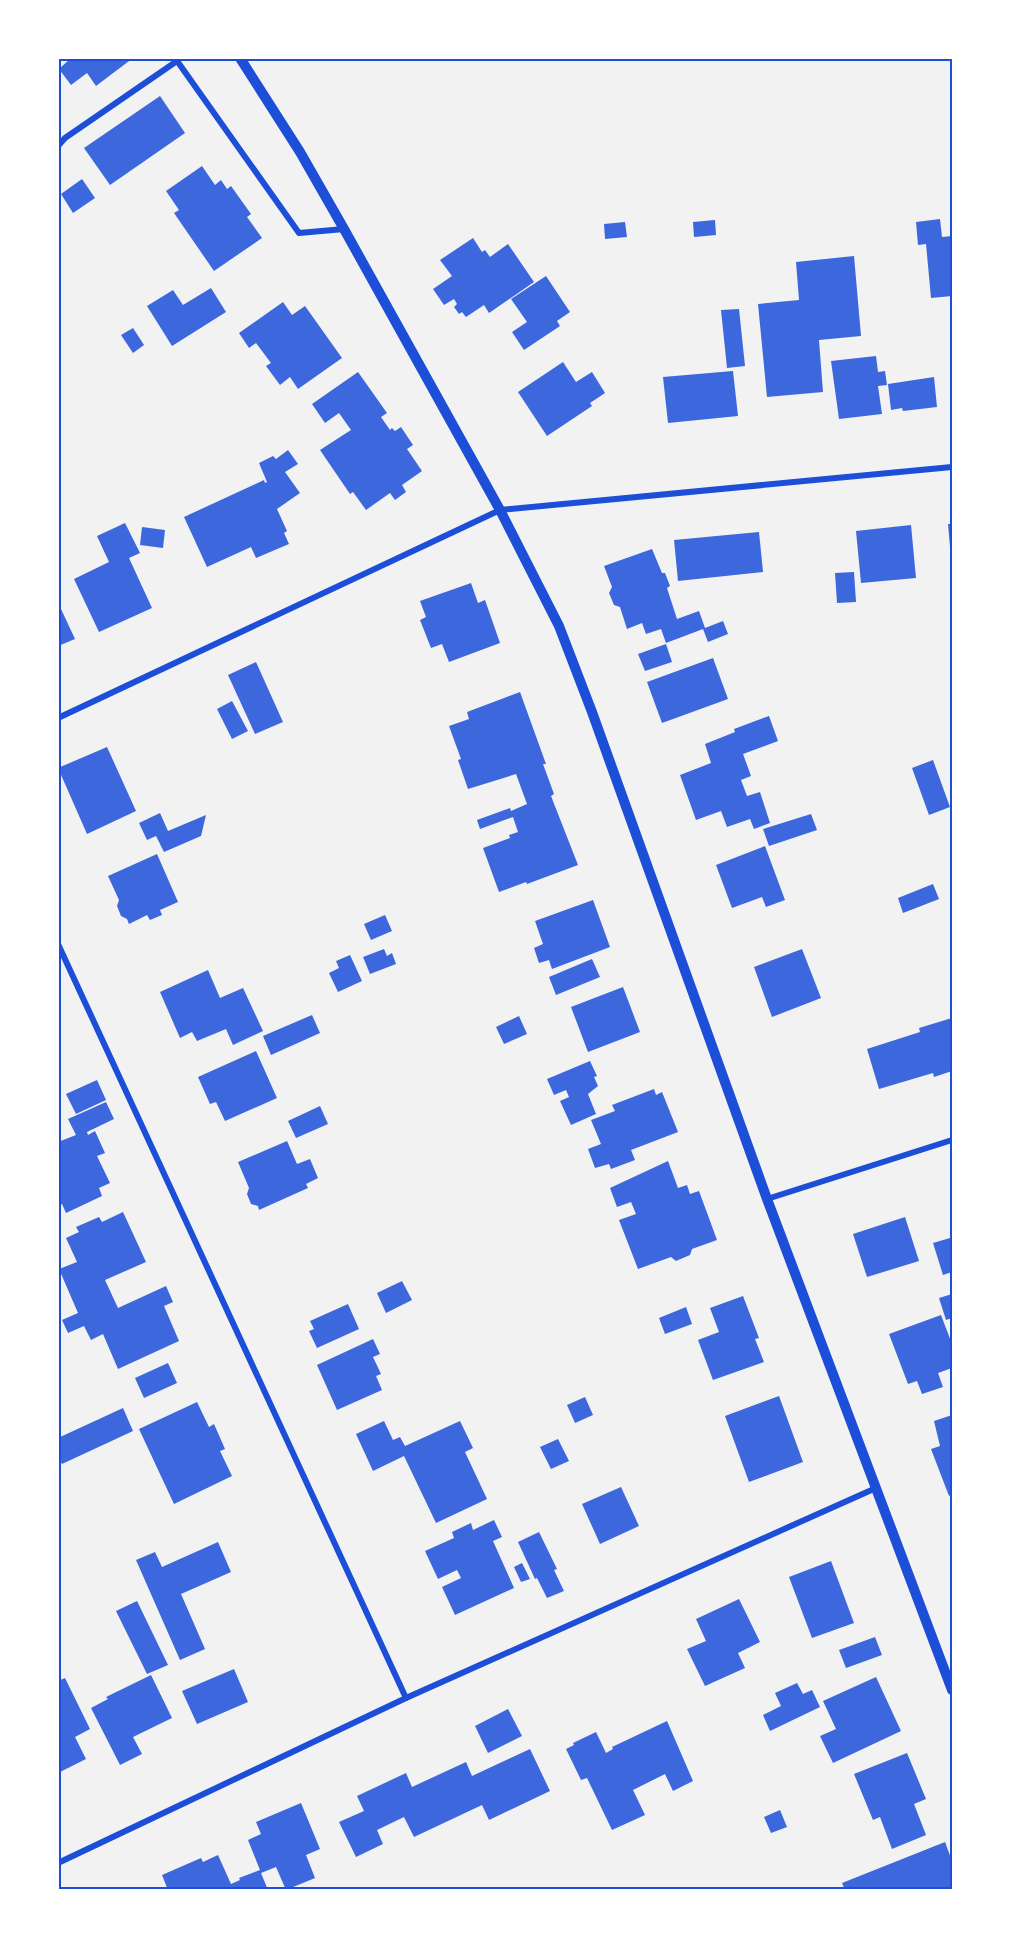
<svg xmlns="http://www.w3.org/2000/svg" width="1011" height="1948" viewBox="0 0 1011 1948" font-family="Merriweather,serif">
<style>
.building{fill:#3d67dc}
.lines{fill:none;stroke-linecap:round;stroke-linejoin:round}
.minor{stroke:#1d4ed8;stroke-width:6}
.tertiary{stroke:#1d4ed8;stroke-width:10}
.neatline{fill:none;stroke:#1d4ed8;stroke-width:2}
</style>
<rect width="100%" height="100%" fill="#f2f2f2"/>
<!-- building -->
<g class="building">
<polygon points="71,58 133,58 96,86 87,73 71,85 59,69"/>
<polygon points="160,96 185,133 110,185 84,148"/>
<polygon points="202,166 215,185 221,180 227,189 231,186 251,214 247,217 262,238 214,271 174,213 179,210 166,191"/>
<polygon points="82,179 95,198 73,213 61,194"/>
<polygon points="940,219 942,237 952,236 952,296 931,298 926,244 918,245 916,222"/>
<polygon points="715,220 716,235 694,237 693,222"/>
<polygon points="625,222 627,237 605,239 604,224"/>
<polygon points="473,238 482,252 485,250 490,257 508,244 534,282 489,313 484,305 466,317 462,312 459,314 454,307 457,304 454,299 444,305 433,289 452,276 440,260"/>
<polygon points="854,256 861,336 819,340 823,392 767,397 758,304 799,300 796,262"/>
<polygon points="546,276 570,312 557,321 560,326 524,350 512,332 527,322 511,299"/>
<polygon points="211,288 226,312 172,346 147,306 173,290 183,305"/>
<polygon points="283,302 292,315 305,306 342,358 298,389 290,377 280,385 266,366 271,363 256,343 249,348 239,333"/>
<polygon points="739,309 745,366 727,368 721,310"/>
<polygon points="133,328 144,345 133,353 121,335"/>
<polygon points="876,356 878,372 885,371 887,385 878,386 882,414 839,419 831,361"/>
<polygon points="563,362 576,382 592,372 605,393 590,403 592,406 547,436 518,392"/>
<polygon points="733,371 738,416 668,423 663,377"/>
<polygon points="358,372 387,413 381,417 390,430 392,428 395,431 401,427 413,445 407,449 422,471 402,485 406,492 395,500 390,493 366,510 353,492 350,494 320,450 351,430 339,413 325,423 312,404"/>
<polygon points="934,377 937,407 903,411 902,408 891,410 888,384"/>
<polygon points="288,450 298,464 285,472 300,493 277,509 287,531 284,533 289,544 256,558 251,547 207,567 184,517 264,480 265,483 267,482 259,463 273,456 276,459"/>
<polygon points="125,523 140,553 129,558 152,608 99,632 74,579 109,562 97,536"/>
<polygon points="948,524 952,524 952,558 951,558"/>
<polygon points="911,525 916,578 861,583 856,531"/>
<polygon points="142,527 165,530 163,548 140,545"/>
<polygon points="759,532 763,572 678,581 674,540"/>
<polygon points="652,549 662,573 665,573 670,586 667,588 677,619 699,611 705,628 723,621 728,634 708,642 703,629 666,643 661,629 646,634 642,623 627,629 620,607 614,605 609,593 612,587 604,566"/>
<polygon points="854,572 856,602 837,603 835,573"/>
<polygon points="471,583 478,603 485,600 500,643 449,662 442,644 431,648 420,620 426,617 420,601"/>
<polygon points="61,609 75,639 58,646 58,610"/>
<polygon points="666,644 672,662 645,671 638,654"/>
<polygon points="713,658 728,699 662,723 647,682"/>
<polygon points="256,662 283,722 255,734 228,675"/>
<polygon points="520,692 546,764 543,764 554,794 551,796 578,865 527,884 526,882 499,892 483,848 510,838 509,835 518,832 513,817 480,829 477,820 510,808 511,811 527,804 516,774 468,789 458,760 461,759 449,726 469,719 467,712"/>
<polygon points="232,701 248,731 232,739 217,709"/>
<polygon points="769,716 778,741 743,754 751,776 741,780 747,796 760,792 770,823 754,829 750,819 727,827 721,811 696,820 680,775 711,763 705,744 735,732 734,729"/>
<polygon points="107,747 136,811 87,834 58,768"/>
<polygon points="933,760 950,807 929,815 912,768"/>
<polygon points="160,813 168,831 206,815 201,836 164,852 156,836 147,840 139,823"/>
<polygon points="811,814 817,830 769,846 763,829"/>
<polygon points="765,846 785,900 766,907 762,897 732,908 716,865"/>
<polygon points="157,854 178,902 160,910 162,915 150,920 147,915 129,924 127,919 121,916 117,906 119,900 108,876"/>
<polygon points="933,884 939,899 903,913 898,898"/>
<polygon points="593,900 610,947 552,969 549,960 539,963 534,948 543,944 535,921"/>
<polygon points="385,915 392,931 371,940 364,924"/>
<polygon points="384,949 387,956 392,953 396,964 370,974 363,957"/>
<polygon points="802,949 821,998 772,1017 754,967"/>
<polygon points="350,955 362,981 338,992 329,973 339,968 336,961"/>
<polygon points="592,959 600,977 556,995 549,977"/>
<polygon points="208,970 220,998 243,988 263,1031 233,1045 226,1029 197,1041 192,1032 180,1038 160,992"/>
<polygon points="623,987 640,1032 588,1052 571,1007"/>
<polygon points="312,1015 320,1033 271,1055 263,1036"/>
<polygon points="519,1016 527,1034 504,1044 496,1027"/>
<polygon points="952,1018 952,1071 934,1077 933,1073 879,1089 867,1049 920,1032 919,1028"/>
<polygon points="256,1051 277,1098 225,1121 216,1102 210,1104 198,1077"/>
<polygon points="590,1061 597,1076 594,1077 598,1086 588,1094 596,1114 571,1125 560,1101 569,1097 566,1090 554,1095 547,1079"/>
<polygon points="97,1080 106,1100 76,1114 66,1094"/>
<polygon points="654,1089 656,1095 662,1092 678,1132 631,1150 635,1160 611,1169 609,1164 595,1168 588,1149 601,1144 591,1120 615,1111 612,1105"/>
<polygon points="106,1102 114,1119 87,1132 88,1135 95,1131 105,1153 97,1156 110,1183 99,1188 102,1196 66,1213 62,1204 60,1205 58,1202 58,1142 76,1135 68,1119"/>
<polygon points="320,1106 328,1124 296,1138 288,1121"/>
<polygon points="287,1141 297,1164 310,1159 318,1178 306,1184 308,1188 259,1210 258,1206 251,1204 247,1194 249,1188 238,1162"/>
<polygon points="668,1161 678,1188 687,1185 690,1194 699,1191 717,1240 692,1249 690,1255 676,1261 671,1257 638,1269 619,1220 636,1214 631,1202 617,1207 610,1188"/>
<polygon points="123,1212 146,1262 105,1280 118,1308 166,1286 173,1302 164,1306 179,1341 118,1369 103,1334 91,1340 84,1326 68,1333 62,1320 78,1313 59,1269 77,1262 66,1238 79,1232 76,1227 99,1217 102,1222"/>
<polygon points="905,1217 919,1261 867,1277 853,1234"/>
<polygon points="950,1238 952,1246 952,1272 943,1275 933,1243"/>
<polygon points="402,1281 412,1300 386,1313 377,1293"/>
<polygon points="952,1294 952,1318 946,1320 939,1298"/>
<polygon points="743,1296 759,1338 755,1339 764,1362 713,1380 698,1340 719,1332 710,1308"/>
<polygon points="348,1304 359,1329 317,1348 309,1331 314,1329 310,1321"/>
<polygon points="686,1307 692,1324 665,1334 659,1318"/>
<polygon points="941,1315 952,1344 952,1368 938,1373 943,1387 922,1394 917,1381 908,1384 889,1334"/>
<polygon points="373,1339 380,1354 373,1357 381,1374 376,1376 382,1390 337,1410 317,1365"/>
<polygon points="168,1363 177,1383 144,1398 135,1378"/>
<polygon points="779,1396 803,1462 749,1482 725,1416"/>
<polygon points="585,1397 593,1415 575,1423 567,1405"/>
<polygon points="197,1402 209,1427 214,1424 225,1449 220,1451 232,1476 174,1504 139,1429"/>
<polygon points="123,1408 133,1431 62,1464 58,1457 58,1438"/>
<polygon points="952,1415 952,1494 949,1496 931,1449 940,1446 934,1421"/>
<polygon points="384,1421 393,1440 400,1437 405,1446 460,1421 473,1448 465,1452 487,1499 436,1523 404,1456 373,1471 356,1434"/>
<polygon points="558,1439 569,1461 551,1469 540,1447"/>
<polygon points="621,1487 639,1526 600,1544 582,1504"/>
<polygon points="494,1520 502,1537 493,1541 514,1588 455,1615 442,1587 461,1578 457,1570 438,1579 425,1551 454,1538 452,1532 471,1523 473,1530"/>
<polygon points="539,1532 557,1569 554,1570 564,1591 547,1598 537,1578 535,1579 518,1542"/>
<polygon points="218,1542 231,1572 181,1594 205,1649 180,1660 136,1560 155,1552 162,1567"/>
<polygon points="831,1561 854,1623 812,1638 789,1577"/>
<polygon points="522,1563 530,1579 521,1582 514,1567"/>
<polygon points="739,1599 760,1642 738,1653 745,1668 705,1686 687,1649 706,1641 696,1619"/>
<polygon points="137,1601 168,1665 147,1674 116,1611"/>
<polygon points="875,1637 882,1655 846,1668 839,1650"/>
<polygon points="234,1669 248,1702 197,1724 182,1691"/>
<polygon points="151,1675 172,1718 133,1737 142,1754 120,1765 91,1708 108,1699 106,1697"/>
<polygon points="876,1677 901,1731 833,1763 820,1736 836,1729 823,1701"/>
<polygon points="65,1678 90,1729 75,1737 86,1759 58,1773 58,1681"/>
<polygon points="797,1683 803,1694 812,1690 820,1707 770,1731 763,1715 781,1706 775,1693"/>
<polygon points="508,1709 522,1736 488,1753 475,1726"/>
<polygon points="667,1721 693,1781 673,1791 665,1774 633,1790 645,1815 612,1830 587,1778 581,1780 566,1749 574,1745 573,1743 596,1732 606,1753 613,1749 612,1747"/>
<polygon points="530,1749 550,1791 489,1820 482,1805 414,1837 404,1817 377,1830 383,1844 356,1857 339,1822 364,1811 357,1796 406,1773 412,1787 466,1762 472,1776"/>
<polygon points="907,1753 926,1799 914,1804 926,1835 892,1849 880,1817 873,1820 854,1774"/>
<polygon points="301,1803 320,1849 306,1855 315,1878 286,1890 276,1867 261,1873 268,1890 244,1890 243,1888 240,1890 168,1890 162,1875 201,1858 203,1862 218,1855 231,1884 240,1880 239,1878 260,1870 248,1840 261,1834 256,1822"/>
<polygon points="780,1810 787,1827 771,1833 764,1817"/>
<polygon points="945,1842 952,1861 952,1890 845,1890 842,1883"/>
</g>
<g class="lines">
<!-- minor -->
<g class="minor">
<polyline points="175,58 299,233 344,229"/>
<polyline points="58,146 65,138 177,61"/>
<polyline points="58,718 500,510 952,467"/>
<polyline points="58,944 406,1698"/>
<polyline points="767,1199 952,1140"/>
<polyline points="58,1863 406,1698 876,1488"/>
</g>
<!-- tertiary -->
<polyline class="tertiary" points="240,58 300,152 344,229 500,510 559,626 592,712 767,1199 952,1690"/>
</g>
<!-- border -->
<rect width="1011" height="1948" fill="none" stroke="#ffffff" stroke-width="120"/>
<rect x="60" y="60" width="891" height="1828" class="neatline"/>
</svg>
